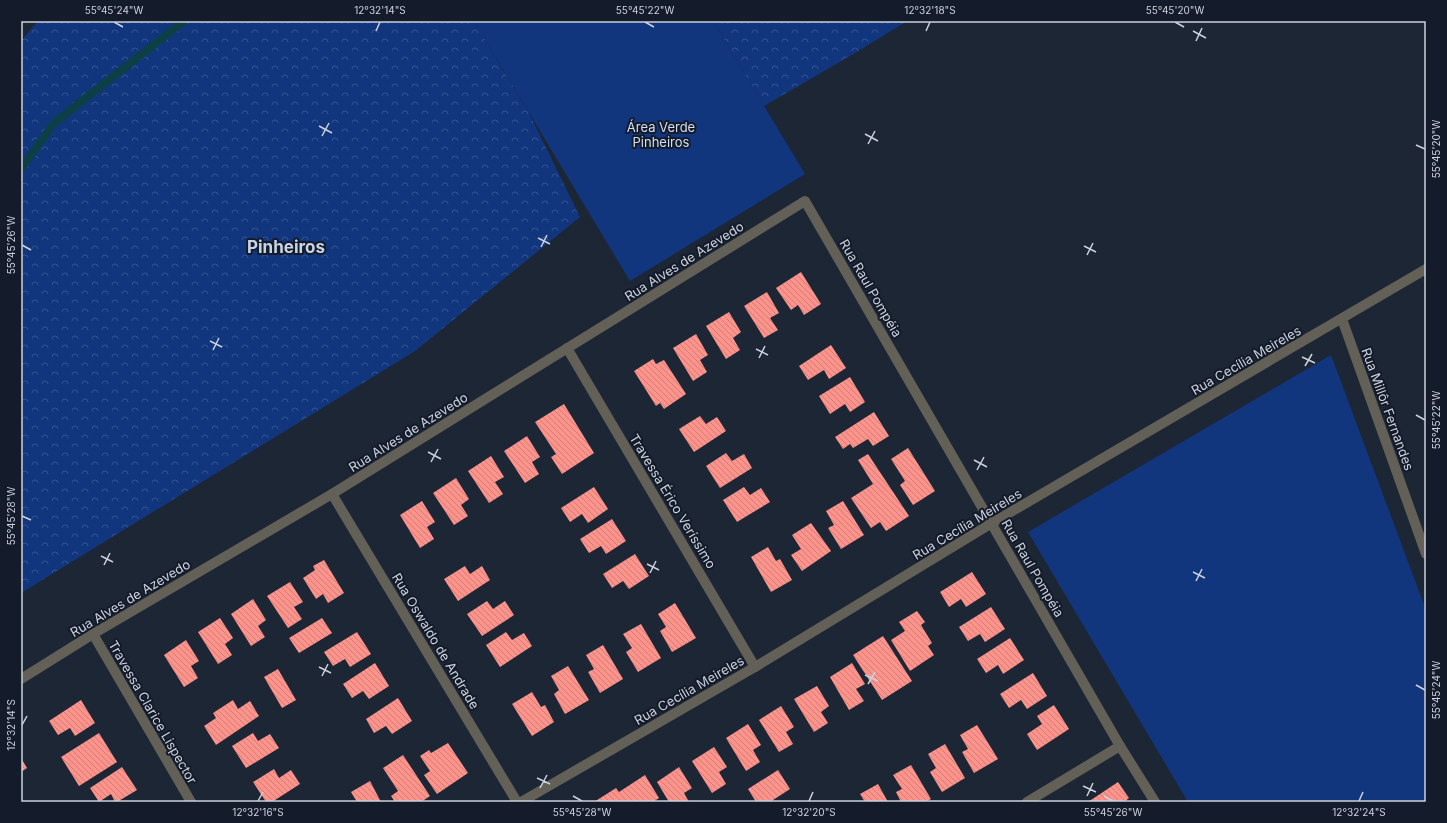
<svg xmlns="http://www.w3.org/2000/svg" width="1447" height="823" viewBox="0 0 1447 823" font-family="Inter,sans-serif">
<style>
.forest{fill:url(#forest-crowns)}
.green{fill:#12367e}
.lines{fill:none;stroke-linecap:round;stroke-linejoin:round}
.stream{stroke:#0d3f46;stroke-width:8}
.building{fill:url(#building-back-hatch)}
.minor{stroke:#626057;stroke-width:10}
.ticks{fill:none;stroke:#ccd1dc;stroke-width:1.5}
.labels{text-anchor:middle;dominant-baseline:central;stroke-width:4;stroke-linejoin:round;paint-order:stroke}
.park-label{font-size:13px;fill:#d2def3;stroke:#141c2b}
.street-label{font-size:13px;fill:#ccd1dc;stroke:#141c2b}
.district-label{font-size:17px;font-weight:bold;fill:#c7d3e7;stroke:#141c2b}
.neatline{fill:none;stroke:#ccd1dc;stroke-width:1.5}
.ticks-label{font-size:10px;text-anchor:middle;fill:#ccd1dc}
</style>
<defs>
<pattern id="forest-crowns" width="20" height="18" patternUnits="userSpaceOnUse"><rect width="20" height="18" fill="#12367e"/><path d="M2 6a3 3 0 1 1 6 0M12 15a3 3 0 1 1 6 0" fill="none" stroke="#335290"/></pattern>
<pattern id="building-back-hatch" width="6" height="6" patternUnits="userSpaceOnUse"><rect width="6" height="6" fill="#fe938b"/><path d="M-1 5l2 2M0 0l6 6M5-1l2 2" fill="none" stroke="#ce7e79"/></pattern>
</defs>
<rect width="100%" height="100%" fill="#1d2635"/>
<!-- forest -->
<g class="forest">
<polygon points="38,21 474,21 529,113 580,217 415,351 21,593 21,41"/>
<polygon points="713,21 907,21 855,53 764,106"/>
</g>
<!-- green -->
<g class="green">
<polygon points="474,21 713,21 805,174 630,281"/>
<polygon points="1331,355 1426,610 1426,802 1188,802 1028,532"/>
</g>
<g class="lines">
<!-- stream -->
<polyline class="stream" points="21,169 54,123 184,21"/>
</g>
<!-- building -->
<g class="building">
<polygon points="801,272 821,304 804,315 798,305 791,310 776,288"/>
<polygon points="767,292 779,313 770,318 778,330 764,338 744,306"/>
<polygon points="729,312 741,332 733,338 740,350 726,359 706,326"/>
<polygon points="696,334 708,355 700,360 707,372 693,381 673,348"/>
<polygon points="831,345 846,368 829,379 824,370 808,380 799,366"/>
<polygon points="653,359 656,364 664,360 686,394 664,409 660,403 656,406 634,371"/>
<polygon points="850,377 865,402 850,412 845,404 830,414 819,396"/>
<polygon points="564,404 594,453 562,474 551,457 556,454 535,422"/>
<polygon points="874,412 889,436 873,446 868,439 853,448 850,444 843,449 835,437"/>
<polygon points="700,416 706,424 717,417 726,431 694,452 679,429"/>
<polygon points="527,436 540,457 532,462 539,474 525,483 504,451"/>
<polygon points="908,448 935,491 913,505 900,485 905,481 891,459"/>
<polygon points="726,453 732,461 744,454 752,468 720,488 706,466"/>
<polygon points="868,454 909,516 886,531 880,522 871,528 851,498 873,484 858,460"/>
<polygon points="491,456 504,477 495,482 503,494 489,503 468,471"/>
<polygon points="456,478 469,499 461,505 468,516 454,525 433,493"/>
<polygon points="594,487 608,509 588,523 582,514 570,522 561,508"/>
<polygon points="744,487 750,495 761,488 770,502 737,522 723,500"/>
<polygon points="422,501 435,522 427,527 434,539 420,548 400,515"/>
<polygon points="843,501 864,535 841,549 828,528 834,525 826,511"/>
<polygon points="612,519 626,541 606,554 601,546 589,553 580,539"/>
<polygon points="811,523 831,551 802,571 791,555 801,549 792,535"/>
<polygon points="768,547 776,561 780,559 792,580 771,592 751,557"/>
<polygon points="635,554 649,576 629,589 623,581 612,588 603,574"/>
<polygon points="324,560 344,593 328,603 323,594 316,599 303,578 315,570 313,566"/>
<polygon points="465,566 470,574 482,566 490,580 458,601 444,579"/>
<polygon points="972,572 986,594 966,607 961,599 949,607 940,592"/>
<polygon points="290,582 303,602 294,607 302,619 288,628 267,596"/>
<polygon points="253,599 266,620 258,626 265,637 251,646 231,614"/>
<polygon points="487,601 493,609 505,601 514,615 482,636 467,614"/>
<polygon points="675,603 696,638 672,652 660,631 666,627 658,614"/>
<polygon points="991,607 1005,629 985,642 980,634 968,641 959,627"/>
<polygon points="917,611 925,622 921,625 932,643 928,646 934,655 910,671 891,640 905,631 899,622"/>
<polygon points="220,618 233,638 225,644 232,655 218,664 198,632"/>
<polygon points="322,618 332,633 299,653 289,638"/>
<polygon points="641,624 661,658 638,672 626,652 632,648 623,634"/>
<polygon points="357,632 371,654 350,667 345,659 333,666 324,652"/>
<polygon points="506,632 512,640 524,633 532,646 500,667 486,645"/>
<polygon points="883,636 912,681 882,700 853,655"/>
<polygon points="1010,638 1024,660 1003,674 998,665 986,673 977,659"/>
<polygon points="186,640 199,661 191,666 198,678 184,687 164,655"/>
<polygon points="603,645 623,679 600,693 588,672 594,669 586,655"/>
<polygon points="375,663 389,686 369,699 363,691 352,698 343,684"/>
<polygon points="852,663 865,684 856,689 864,701 849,710 830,677"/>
<polygon points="568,666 589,700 565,714 554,694 559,690 551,676"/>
<polygon points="278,669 296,700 282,708 264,677"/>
<polygon points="1033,673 1047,696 1027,709 1021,700 1009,708 1000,694"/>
<polygon points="817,686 829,706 821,712 828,723 814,732 794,699"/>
<polygon points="532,692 541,707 545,705 554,722 532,736 512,704"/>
<polygon points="398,698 412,721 392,734 386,726 374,733 366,719"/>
<polygon points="81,700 95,723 75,736 70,728 58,735 49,721"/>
<polygon points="233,700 238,709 250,701 259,716 216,745 204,726 216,718 213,713"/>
<polygon points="1054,705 1069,729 1037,750 1027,734 1042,724 1037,716"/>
<polygon points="781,706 794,727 786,732 793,744 779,752 759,720"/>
<polygon points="748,724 761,745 753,750 760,762 746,771 726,738"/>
<polygon points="977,725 998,759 974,773 962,752 968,749 960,735"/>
<polygon points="99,733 117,762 79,786 61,757"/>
<polygon points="253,733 258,741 270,734 279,748 246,768 232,746"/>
<polygon points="448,743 468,773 437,794 424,775 430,771 420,756 429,750 431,753"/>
<polygon points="945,744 965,778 942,792 930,772 936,768 928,754"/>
<polygon points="714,747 727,767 719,772 726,784 712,793 692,761"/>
<polygon points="403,755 430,796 421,802 395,802 391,796 398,791 383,768"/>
<polygon points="21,758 27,768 21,772"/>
<polygon points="911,765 931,799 925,802 901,802 896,792 902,789 893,775"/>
<polygon points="122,767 137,790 117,802 115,802 111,794 99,802 90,788"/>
<polygon points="679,767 692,788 684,793 689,802 669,802 657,782"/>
<polygon points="274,769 279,778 291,770 300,784 272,802 266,802 253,782"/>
<polygon points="778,770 790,789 770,802 756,802 748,789"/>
<polygon points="645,775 659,798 653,802 594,802 616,788 619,792"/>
<polygon points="370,781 381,802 357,802 351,792"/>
<polygon points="1118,782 1129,798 1124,802 1088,802"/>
<polygon points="878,784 888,802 865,802 860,794"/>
</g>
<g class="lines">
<!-- minor -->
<g class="minor">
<polyline points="1342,319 1426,554"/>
<polyline points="567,348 755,667"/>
<polyline points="332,494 517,802"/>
<polyline points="93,634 191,802"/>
<polyline points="21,679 93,634 332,494 805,201 1120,746 1155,802"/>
<polyline points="521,802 755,667 992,523 1426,269"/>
<polyline points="1027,802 1120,746"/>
</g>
</g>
<!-- ticks -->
<path class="ticks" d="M114,22L123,27M645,22L654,27M1175,22L1184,27M376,31L380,22M926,31L930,22M1193,31L1206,38M1196,41L1202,28M319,126L332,133M865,134L878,141M322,136L329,123M868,144L875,131M1416,145L1425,149M538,238L550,244M22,245L31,250M1084,246L1096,252M541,247L547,235M1087,255L1093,243M210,341L222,347M756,349L768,355M213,350L219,338M1302,357L1315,363M759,358L765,346M1305,366L1312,354M1416,415L1425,420M428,452L441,459M974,460L987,467M431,462L438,449M977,470L984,457M22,516L31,520M101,556L113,562M647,564L659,570M104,565L110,553M1193,572L1205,578M650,573L656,561M1196,581L1202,569M319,667L331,673M865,675L878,681M322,676L328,664M868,684L875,672M1416,685L1425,690M22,725L27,716M537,778L550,784M1083,786L1096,792M540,788L547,775M573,796L582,801M1087,796L1093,783M1104,796L1113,801M258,801L263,792M809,801L813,792M1359,801L1363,792"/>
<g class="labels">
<!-- park labels -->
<g class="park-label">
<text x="661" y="127">Área Verde<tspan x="661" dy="15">Pinheiros</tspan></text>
</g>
<!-- street labels -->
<g class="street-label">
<text transform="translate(684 261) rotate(-32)">Rua Alves de Azevedo</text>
<text transform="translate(871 288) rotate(60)">Rua Raul Pompéia</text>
<text transform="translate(1246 360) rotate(-30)">Rua Cecília Meireles</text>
<text transform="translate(1388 409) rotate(70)">Rua Millôr Fernandes</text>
<text transform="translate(408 432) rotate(-32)">Rua Alves de Azevedo</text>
<text transform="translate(673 501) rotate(59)">Travessa Érico Veríssimo</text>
<text transform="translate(967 524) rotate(-31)">Rua Cecília Meireles</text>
<text transform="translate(1033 568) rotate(60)">Rua Raul Pompéia</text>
<text transform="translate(130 598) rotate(-31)">Rua Alves de Azevedo</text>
<text transform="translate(436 641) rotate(59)">Rua Oswaldo de Andrade</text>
<text transform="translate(689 690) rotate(-30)">Rua Cecília Meireles</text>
<text transform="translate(153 712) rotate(60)">Travessa Clarice Lispector</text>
</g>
<!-- district labels -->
<g class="district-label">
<text x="286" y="247">Pinheiros</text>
</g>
</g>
<!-- border -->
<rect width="1447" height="823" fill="none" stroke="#141c2b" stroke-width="44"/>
<rect x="22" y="22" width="1403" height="779" class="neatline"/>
<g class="ticks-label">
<text x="114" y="14">55°45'24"W</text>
<text x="380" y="14">12°32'14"S</text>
<text x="645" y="14">55°45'22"W</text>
<text x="930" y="14">12°32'18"S</text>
<text x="1175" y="14">55°45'20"W</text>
<text transform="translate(1436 149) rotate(-90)" y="4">55°45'20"W</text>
<text transform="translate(11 245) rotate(-90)" y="4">55°45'26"W</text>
<text transform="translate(1436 420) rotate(-90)" y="4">55°45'22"W</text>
<text transform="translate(11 516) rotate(-90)" y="4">55°45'28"W</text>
<text transform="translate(1436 690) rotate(-90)" y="4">55°45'24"W</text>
<text transform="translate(11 725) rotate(-90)" y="4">12°32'14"S</text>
<text x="258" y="816">12°32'16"S</text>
<text x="582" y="816">55°45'28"W</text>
<text x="809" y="816">12°32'20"S</text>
<text x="1113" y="816">55°45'26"W</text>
<text x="1359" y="816">12°32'24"S</text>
</g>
</svg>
